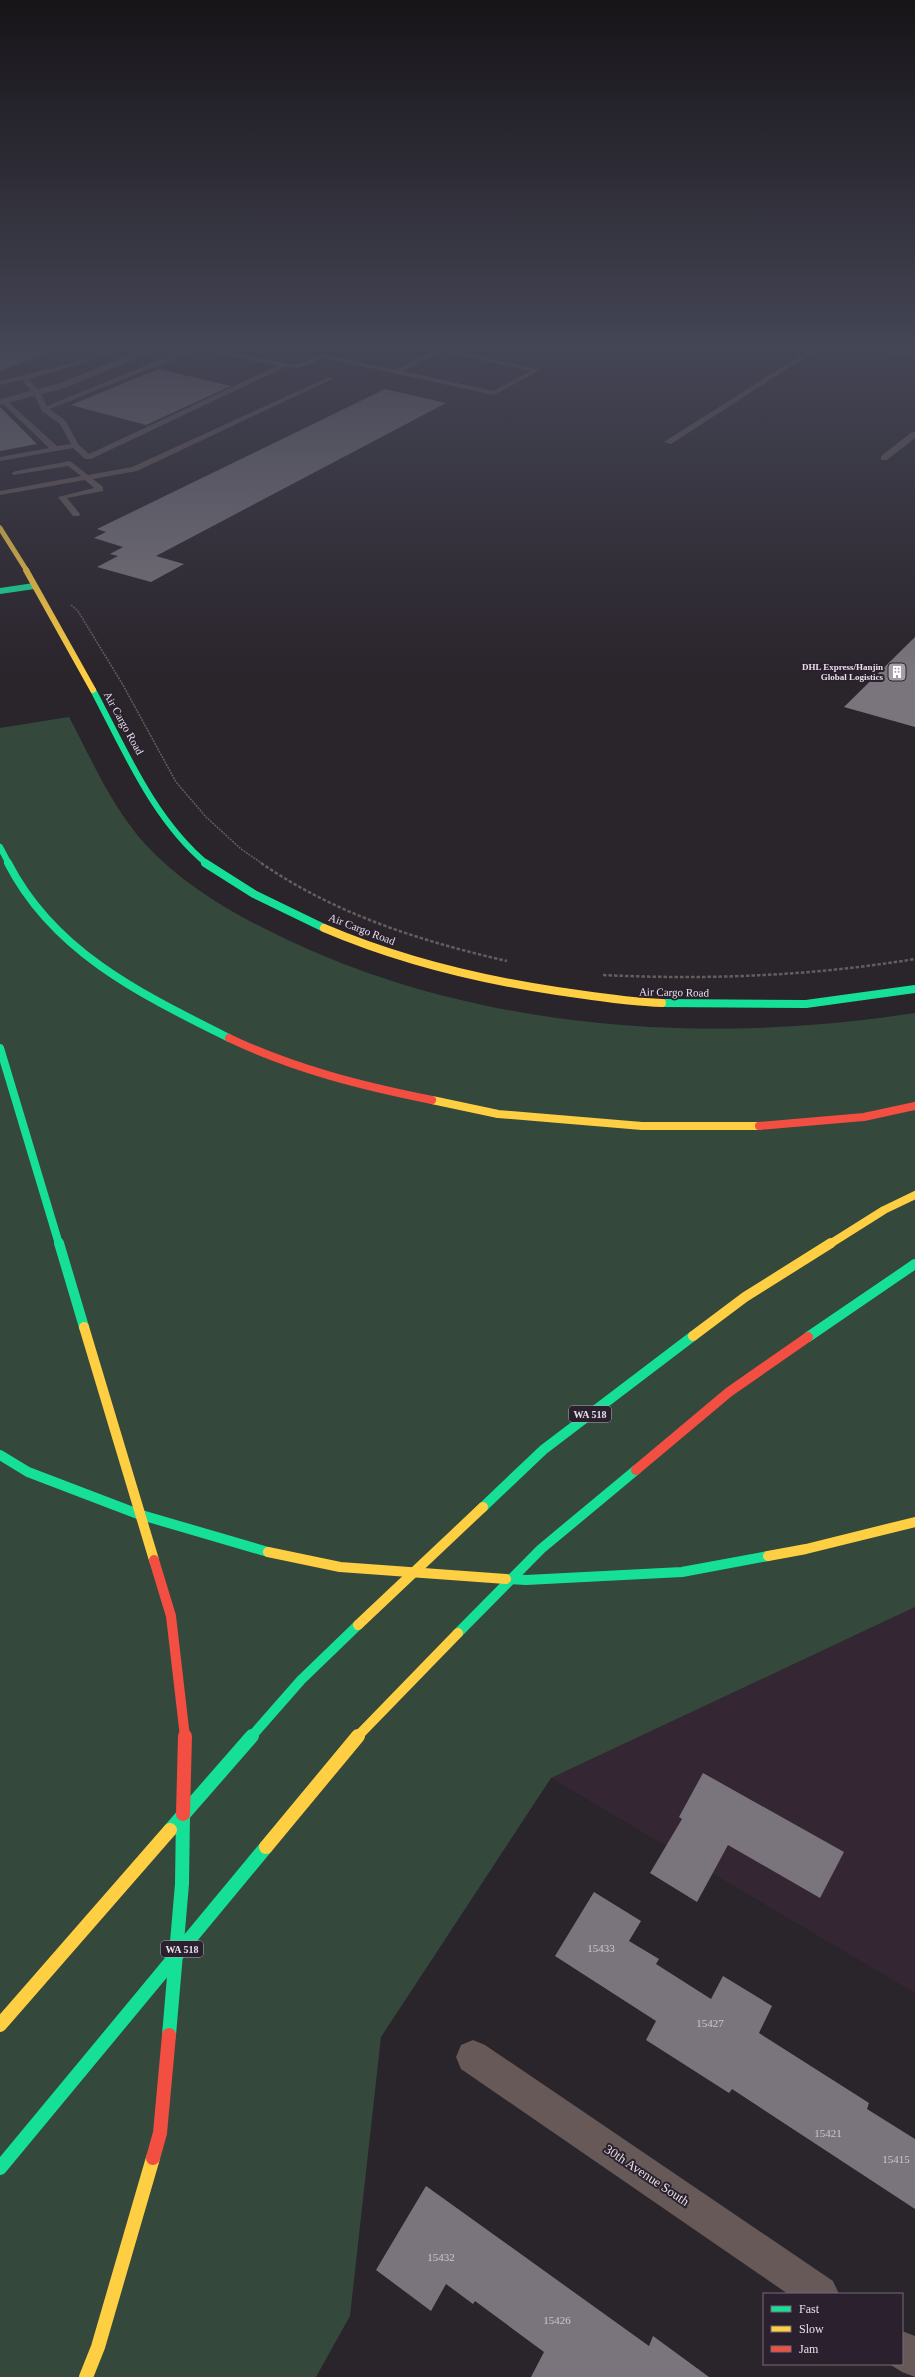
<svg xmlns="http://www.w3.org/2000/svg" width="915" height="2377" viewBox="0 0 915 2377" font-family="'Times New Roman',serif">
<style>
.industrial{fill:#342733}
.green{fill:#34493b}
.building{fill:#7a757c}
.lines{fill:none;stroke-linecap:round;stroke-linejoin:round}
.path-far1{stroke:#665c5f;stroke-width:1.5;stroke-dasharray:2 1;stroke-linecap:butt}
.path{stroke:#665c5f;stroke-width:2.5;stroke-dasharray:3.5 2;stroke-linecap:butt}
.lane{fill:#665958;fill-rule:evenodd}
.street{fill:#665958;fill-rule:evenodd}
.fast-far3{stroke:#16e098;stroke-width:6}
.fast-far2{stroke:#16e098;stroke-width:8}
.fast-far1{stroke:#16e098;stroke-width:10}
.fast{stroke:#16e098;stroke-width:14}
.slow-far4{stroke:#ffcf43;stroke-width:5}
.slow-far3{stroke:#ffcf43;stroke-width:6}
.slow-far2{stroke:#ffcf43;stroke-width:8}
.slow-far1{stroke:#ffcf43;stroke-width:10}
.slow{stroke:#ffcf43;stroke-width:14}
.jam-far2{stroke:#f24e42;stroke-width:8}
.jam-far1{stroke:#f24e42;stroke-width:10}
.jam{stroke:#f24e42;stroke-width:14}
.labels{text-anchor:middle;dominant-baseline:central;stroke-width:4;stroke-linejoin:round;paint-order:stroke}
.far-poi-label{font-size:9px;font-weight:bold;fill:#e6e0e8;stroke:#2b212e;text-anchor:end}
.shield{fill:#2b212e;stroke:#aea7b0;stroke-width:1}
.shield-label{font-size:10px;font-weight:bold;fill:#e6e0e8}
.street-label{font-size:11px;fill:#e6e0e8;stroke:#2b212e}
.near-number-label{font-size:11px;fill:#cbc5cd}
.near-street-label{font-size:13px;fill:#e6e0e8;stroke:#2b212e}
</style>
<rect width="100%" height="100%" fill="#2a242b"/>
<!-- industrial -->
<polygon class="industrial" points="915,1607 915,1993 551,1778"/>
<!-- green -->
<path class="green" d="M69,717C92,760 112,808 146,845C185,887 238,917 290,941C482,1031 707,1045 915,1013V1607L551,1778L381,2037L350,2316L316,2377H0V728Z"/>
<!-- building -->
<g class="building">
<polygon points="0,345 63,345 63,346 0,371"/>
<polygon points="158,369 231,386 146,425 71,405"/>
<polygon points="385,389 446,403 156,556 184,564 151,582 97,567 118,556 110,554 123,547 94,538 106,532 97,529"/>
<polygon points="0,407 37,444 0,451"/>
<polygon points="915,637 915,727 844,707"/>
<polygon points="703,1773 844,1852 820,1898 728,1845 697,1902 650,1873 682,1819 679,1817"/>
<polygon points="594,1892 641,1921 629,1941 659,1959 656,1964 711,1999 723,1976 772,2006 759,2033 869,2103 867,2109 915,2139 915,2209 732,2089 729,2093 646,2040 656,2021 555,1956"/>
<polygon points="426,2186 649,2346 653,2336 709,2377 531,2377 544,2352 475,2301 473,2304 446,2284 431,2311 376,2270"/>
</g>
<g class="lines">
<!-- path-far1 -->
<polyline class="path-far1" points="71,605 78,611 123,685 176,782 206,817 241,849 263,864"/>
<!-- path -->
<g class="path">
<path d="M261,863C335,914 420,941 507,961"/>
<path d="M603,975C708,980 811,976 915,959"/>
</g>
<!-- lane -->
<g class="lane">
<path d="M118,345H130L152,351L149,353L124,347L80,364L29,379L41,393L47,406L191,347L186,345H197L284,363L299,364L323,354L395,370L441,347L540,370L494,395L324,358L300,368L285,367L91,459H85L73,448L0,461V457L49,448L2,403V399H5L57,446L71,444L60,424L42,411L34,394L22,380L0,385V381L76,362ZM199,349L277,366L89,454L78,444L66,421L50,409ZM442,351L531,371L493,391L403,371Z"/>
<polygon points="817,345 824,345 671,444 664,442"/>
<polygon points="846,345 860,345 915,353 915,357"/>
<polygon points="329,377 334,378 137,471 93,479 103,487 103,491 67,498 80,514 79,516 73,516 58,497 94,488 85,480 0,495 0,491 81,476 68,466 13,475 12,473 16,471 70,461 88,475 132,467"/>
<polygon points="912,432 915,432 915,438 887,460 881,460 881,456"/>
</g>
<!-- street -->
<g class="street">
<polygon points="156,345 169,345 65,388 0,405 0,399 57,384"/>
<polygon points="473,2040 485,2045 833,2281 839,2294 788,2294 461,2069 456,2057 461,2045"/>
<polygon points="902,2331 915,2336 915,2377 902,2372 889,2364 902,2364"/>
</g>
<!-- fast-far3 -->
<g class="fast-far3">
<polyline points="0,591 34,586"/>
<path d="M93,690C125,750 153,819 207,864"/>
<polyline points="0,847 9,864"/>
</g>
<!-- fast-far2 -->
<g class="fast-far2">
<path d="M8,863C54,953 143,995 229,1038"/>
<polyline points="205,863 254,894 324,928"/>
<polyline points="662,1003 806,1004 915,989"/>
<polyline points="0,1048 59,1244"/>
</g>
<!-- fast-far1 -->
<g class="fast-far1">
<polyline points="59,1243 84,1327"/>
<polyline points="808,1337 915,1264"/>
<polyline points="0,1455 28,1472 138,1514 268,1552"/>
<polyline points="483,1507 543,1450 693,1336"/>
<polyline points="506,1579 526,1580 682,1572 768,1556"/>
<polyline points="458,1633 541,1549 636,1470"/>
<polyline points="251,1737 301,1680 358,1625"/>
</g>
<!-- fast -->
<g class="fast">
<polyline points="170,1830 252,1736"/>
<polyline points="169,2035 182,1884 183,1814"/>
<polyline points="0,2168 266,1847"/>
</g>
<!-- slow-far4 -->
<polyline class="slow-far4" points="0,528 27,571"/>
<!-- slow-far3 -->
<polyline class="slow-far3" points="26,570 93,690"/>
<!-- slow-far2 -->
<g class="slow-far2">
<path d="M324,928C399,960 476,979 557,991C592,996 627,1002 662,1003"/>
<polyline points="432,1100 498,1114 642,1126 759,1126"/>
<polyline points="830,1244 884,1210 915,1195"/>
</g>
<!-- slow-far1 -->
<g class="slow-far1">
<polyline points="84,1327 154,1560"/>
<polyline points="693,1336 745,1297 831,1243"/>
<polyline points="268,1552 340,1567 506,1579"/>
<polyline points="768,1556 806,1549 915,1522"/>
<polyline points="358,1625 483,1507"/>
<polyline points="357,1737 458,1633"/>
</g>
<!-- slow -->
<g class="slow">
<polyline points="266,1847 358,1736"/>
<polyline points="0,2025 170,1830"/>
<polyline points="86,2377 98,2347 153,2158"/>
</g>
<!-- jam-far2 -->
<g class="jam-far2">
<path d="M229,1038C294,1069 362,1086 432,1100"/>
<polyline points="759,1126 864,1117 915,1106"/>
</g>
<!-- jam-far1 -->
<g class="jam-far1">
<polyline points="636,1470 729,1392 808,1337"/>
<polyline points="154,1560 171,1616 185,1737"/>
</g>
<!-- jam -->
<g class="jam">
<polyline points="183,1814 185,1736"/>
<polyline points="153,2158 160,2133 169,2035"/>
</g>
</g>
<!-- sky -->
<linearGradient id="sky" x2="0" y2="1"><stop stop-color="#171418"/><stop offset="0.51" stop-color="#444555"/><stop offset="1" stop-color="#444555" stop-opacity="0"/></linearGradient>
<rect width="915" height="677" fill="url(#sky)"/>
<!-- icons -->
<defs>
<g id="building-square" transform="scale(1)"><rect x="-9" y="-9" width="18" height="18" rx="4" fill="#a49ea6" stroke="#2b212e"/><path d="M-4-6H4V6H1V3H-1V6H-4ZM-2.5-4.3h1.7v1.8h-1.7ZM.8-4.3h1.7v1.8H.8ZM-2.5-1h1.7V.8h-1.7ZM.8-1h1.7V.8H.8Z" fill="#fff"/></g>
</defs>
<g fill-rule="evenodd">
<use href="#building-square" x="897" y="672"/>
</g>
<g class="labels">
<!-- far-poi labels -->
<g class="far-poi-label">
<text x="883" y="667">DHL Express/Hanjin<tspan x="883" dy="10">Global Logistics</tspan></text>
</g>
<!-- shield labels -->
<g class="shield">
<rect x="569" y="1406" width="42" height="16" rx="3"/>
<rect x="161" y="1941" width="42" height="16" rx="3"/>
</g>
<g class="shield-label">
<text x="590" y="1414">WA 518</text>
<text x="182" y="1949">WA 518</text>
</g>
<!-- street labels -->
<g class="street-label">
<text transform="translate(124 723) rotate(61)">Air Cargo Road</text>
<text transform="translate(362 929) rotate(21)">Air Cargo Road</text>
<text transform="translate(674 992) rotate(1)">Air Cargo Road</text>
</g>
<!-- near-number labels -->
<g class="near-number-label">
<text x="601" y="1948">15433</text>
<text x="710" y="2023">15427</text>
<text x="828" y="2133">15421</text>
<text x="896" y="2159">15415</text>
<text x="441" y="2257">15432</text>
<text x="557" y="2320">15426</text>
</g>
<!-- near-street labels -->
<g class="near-street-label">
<text transform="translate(647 2175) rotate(34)">30th Avenue South</text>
</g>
</g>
<!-- legend -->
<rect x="763" y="2293" width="140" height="72" fill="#2b212e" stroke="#766d78"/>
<rect x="771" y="2306" width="20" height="6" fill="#16e098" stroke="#766d78"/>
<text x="799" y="2313" font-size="12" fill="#e6e0e8">Fast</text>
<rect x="771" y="2326" width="20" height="6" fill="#ffcf43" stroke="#766d78"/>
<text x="799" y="2333" font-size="12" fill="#e6e0e8">Slow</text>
<rect x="771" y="2346" width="20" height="6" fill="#f24e42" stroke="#766d78"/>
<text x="799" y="2353" font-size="12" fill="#e6e0e8">Jam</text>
</svg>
